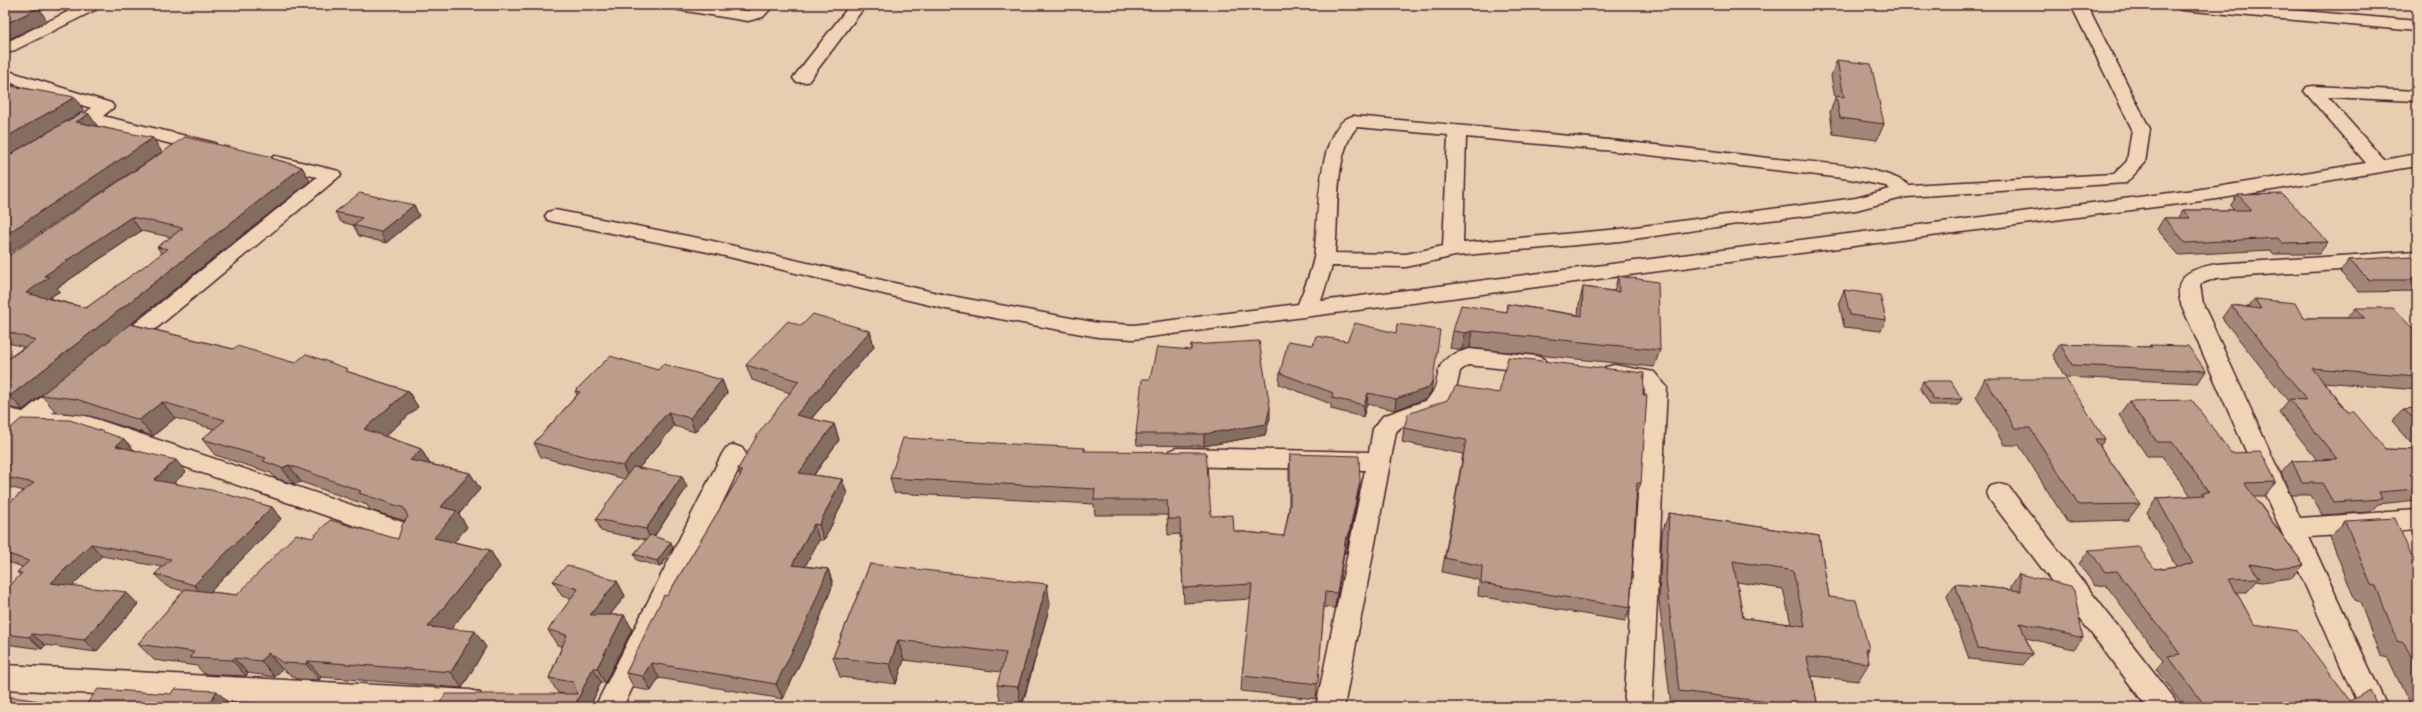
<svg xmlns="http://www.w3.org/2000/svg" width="2422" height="712" viewBox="0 0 2422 712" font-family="'Shantell Sans',sans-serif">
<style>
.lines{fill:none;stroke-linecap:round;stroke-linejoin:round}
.minor-casing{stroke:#4a1f2b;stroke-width:3}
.minor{fill:#efd5b6;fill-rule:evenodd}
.wall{fill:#a28778;stroke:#4a1f2b;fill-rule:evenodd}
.shaded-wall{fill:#846e61;stroke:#4a1f2b}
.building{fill:#bc9d8b;stroke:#4a1f2b;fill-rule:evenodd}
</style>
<rect width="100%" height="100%" fill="#e8ceb0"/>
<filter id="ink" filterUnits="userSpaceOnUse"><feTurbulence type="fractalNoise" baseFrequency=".025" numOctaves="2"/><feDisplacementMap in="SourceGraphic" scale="8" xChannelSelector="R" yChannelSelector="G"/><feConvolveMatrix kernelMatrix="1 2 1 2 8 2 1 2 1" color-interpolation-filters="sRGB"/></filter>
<g filter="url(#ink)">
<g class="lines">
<!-- minor casing -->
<g class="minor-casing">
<g id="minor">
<polygon points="81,5 101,5 99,8 5,55 5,43"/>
<polygon points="671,5 709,5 748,11 757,5 774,5 763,17 748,21 679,10 673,8"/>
<polygon points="850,5 866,5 808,82 796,82 793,78 796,74"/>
<path d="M2071,5H2087L2150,129L2145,163L2126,183L1906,197L1856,210L1744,223L1620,241L1455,256L1406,267L1332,266L1321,301L2217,187L2366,163L2304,91L2307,87L2313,86L2417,91V101L2328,97L2384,160L2417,154V166L2217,199L1134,339L1098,337L946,309L708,252L555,222L548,220L545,216L548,212L555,210L708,240L946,295L1098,323L1134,325L1298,304C1304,289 1311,273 1314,257C1319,226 1315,125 1353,116C1492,128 1630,141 1768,158C1804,162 1882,164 1909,185L2114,174L2127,161L2132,129ZM1357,127L1448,135L1443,246L1406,254L1335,253C1339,219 1333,153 1357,127ZM1466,137L1624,152L1850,179L1886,186L1890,189L1856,198L1620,229L1463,243Z"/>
<polygon points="2174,5 2236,5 2417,21 2417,31 2182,10 2176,8"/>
<polygon points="5,70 111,103 114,107 103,116 215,143 217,147 215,151 208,153 83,122 80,118 91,108 5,81"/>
<polygon points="275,156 339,171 341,175 129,351 121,354 113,351 110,346 113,341 317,177 268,166 266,162 268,158"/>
<path d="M2417,251V265L2216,278L2200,284L2203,304L2300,518L2417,510V530L2309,537L2387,707H2359L2181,304C2172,274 2192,269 2216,264Z"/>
<path d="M1470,349L1536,356L1544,359L1547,364L1544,369L1536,372L1468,365L1460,371C1454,400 1451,414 1418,421C1409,423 1402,425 1396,432L1344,707H1316L1365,470L1177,466L1169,463L1165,457L1169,451L1177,448L1369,452L1373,429L1383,416L1427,400C1448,377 1424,360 1470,349Z"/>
<polygon points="1614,365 1654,372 1667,387 1652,707 1624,707 1645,390 1639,385 1606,379 1603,373 1606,367"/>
<polygon points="72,377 80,379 83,385 80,391 52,413 82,415 90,417 414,526 418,533 414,540 405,543 81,431 32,430 13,446 5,449 5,427 7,425 5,424 5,408 23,412 64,379"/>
<polygon points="734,445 742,448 746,454 623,707 595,707 722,454 726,448"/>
<polygon points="1999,484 2008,486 2174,698 2178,707 2147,707 1990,500 1987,493 1990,486"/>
<polygon points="5,665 470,690 480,693 484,702 482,707 335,707 5,689"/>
</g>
</g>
<!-- minor -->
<use href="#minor" class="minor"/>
</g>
<!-- wall -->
<g class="wall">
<polygon points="35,5 78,5 66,11"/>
<polygon points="1512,5 1537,5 1537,8"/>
<polygon points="1837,60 1884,124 1877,140 1833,134 1830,112 1835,98 1831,76"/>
<path d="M274,159L302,167L310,181L131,324L233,349L295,363L349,372L408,391L418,407L385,436L421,449L430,464L470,473L480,489L459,514L467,527L454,542L490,550L500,567L451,629L486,647L462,688L321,677L319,680L297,679L282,669L275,677L248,673L246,676L204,674L197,666L154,660L138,644L184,591L166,586L155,574L162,567L102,556L72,586L138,604L96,652L45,645L42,649L5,644V591L20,576L17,572L23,567L5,561V506L24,491L5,486V433L124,439L134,450L186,472L173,483L272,507L281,519L210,592L237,595L312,538L398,539L405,521L370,510L367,505L301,482L294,484L275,478L271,473L215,455L202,439L214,429L175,418L153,436L90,416L56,412L41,395L23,410L11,408L5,401V361L24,347L5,342V258ZM141,231L171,237L157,247L162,254L86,308L49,298L60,291L57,288Z"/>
<polygon points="2238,195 2328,242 2319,254 2274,254 2270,250 2179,255 2157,229 2164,218 2179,218 2183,210 2234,210 2230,206"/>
<polygon points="414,205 419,216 386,243 359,236 353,225 341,222 335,212"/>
<polygon points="2349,260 2417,261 2417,291 2359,292 2340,272"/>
<polygon points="1618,276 1660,350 1654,367 1470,348 1462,350 1450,348 1453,331 1506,312 1507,304 1578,315 1579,304 1583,287 1614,291"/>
<polygon points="1844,290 1886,320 1881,331 1844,327 1839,302"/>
<polygon points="2255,299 2303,318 2347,318 2356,308 2417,333 2417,390 2324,382 2348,412 2385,449 2417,450 2417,500 2378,504 2370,512 2322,515 2311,495 2291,495 2281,473 2292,461 2317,460 2279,412 2288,401 2222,318 2231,305 2249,307"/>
<polygon points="801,326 870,331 874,347 811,419 834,424 839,440 814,475 842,479 847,494 824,540 819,540 805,566 828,569 833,584 814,634 783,699 659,678 651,691 634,688 626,673 667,596 740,476 738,469 790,393 752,380 746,365"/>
<polygon points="2060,344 2149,347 2150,345 2206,371 2198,383 2065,377 2053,355"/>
<polygon points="1191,345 1270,418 1265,435 1204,446 1137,445 1136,434 1150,379 1191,349"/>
<polygon points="1313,345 1431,392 1426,399 1395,410 1367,404 1363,417 1331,409 1331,404 1279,384 1280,373"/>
<polygon points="658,370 722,380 727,393 695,432 674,426 639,468 687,487 654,537 673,548 660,567 637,560 634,554 646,540 601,531 596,519 625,479 541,457 534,443 577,395 575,391"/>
<polygon points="1985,379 2105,439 2100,446 2140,504 2128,520 2067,522 2019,445 2004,445 1976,396"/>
<polygon points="1923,381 1962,399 1958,405 1930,405 1920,387"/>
<polygon points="1499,393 1641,483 1636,496 1630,608 1625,621 1478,596 1479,580 1442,572 1463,454 1402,442 1404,428"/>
<polygon points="2129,401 2231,453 2276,482 2264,496 2254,496 2304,565 2291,578 2262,582 2257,581 2247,592 2236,592 2254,624 2350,701 2378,707 2184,707 2156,669 2163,661 2106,585 2095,586 2079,564 2089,550 2155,569 2176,566 2147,512 2157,498 2191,496 2162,456 2147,456 2119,415"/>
<polygon points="2417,408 2417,449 2392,421 2404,409"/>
<polygon points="1085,448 1085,451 1211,516 1234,531 1284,536 1289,509 1289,470 1290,454 1358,497 1346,553 1344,553 1335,608 1324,607 1316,699 1241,691 1242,676 1251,599 1184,603 1180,534 1168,535 1167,515 1095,515 1094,504 894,493 890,478"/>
<path d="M1669,513L1819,536L1829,597L1869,649L1867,653L1869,663L1858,681L1812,676L1818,707H1671L1659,600L1662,532ZM1737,582L1783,589L1791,624L1743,618Z"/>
<polygon points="2345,521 2417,569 2417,707 2411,707 2388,658 2380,656 2360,602 2355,600 2330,537"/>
<polygon points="870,564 1050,605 1022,707 1001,705 997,685 1001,672 904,660 896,684 840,677 833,657"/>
<polygon points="2019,574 2083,638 2074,649 2026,638 2032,654 2023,665 1969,659 1947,596 1955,584 2011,590 2011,586"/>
<polygon points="553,581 617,581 625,596 610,615 624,615 632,629 605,683 601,682 590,707 438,707 565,694 558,693 549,678 562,646 557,645 548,630 571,599 562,596"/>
</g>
<!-- shaded-wall -->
<g class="shaded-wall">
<polygon points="61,5 78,5 66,11"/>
<polygon points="39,8 47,21 5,41 5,24"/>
<polygon points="9,79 18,92 5,92 5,81"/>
<polygon points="75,97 84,111 7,156 5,159 5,138"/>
<polygon points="89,114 98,127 76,122"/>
<polygon points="153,138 162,152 5,256 5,235"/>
<polygon points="302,167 310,181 23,410 10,396"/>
<polygon points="414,205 419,216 386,243 380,232"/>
<polygon points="131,217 141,231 57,288 60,291 37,306 26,293 44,276"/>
<polygon points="870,331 874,347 801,430 796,415"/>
<polygon points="1473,331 1470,348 1462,350 1465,333"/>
<polygon points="722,380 727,393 695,432 690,418"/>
<polygon points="1433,380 1431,392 1426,399 1395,410 1396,399"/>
<polygon points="408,391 418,407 375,445 364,429"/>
<polygon points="1368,393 1367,404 1363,417 1364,405"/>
<polygon points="162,402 175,418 153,436 139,420"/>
<polygon points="1270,407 1270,418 1265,435 1204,446 1204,434"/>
<polygon points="668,412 674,426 629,480 623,466"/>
<polygon points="834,424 839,440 804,488 799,473"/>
<polygon points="124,439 135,451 116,446"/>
<polygon points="421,449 431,466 410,460"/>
<polygon points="176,460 186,472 164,492 154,480"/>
<polygon points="289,465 301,482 294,484 282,468"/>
<polygon points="470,473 480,489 459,514 467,527 444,554 434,538 441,507"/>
<polygon points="682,476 687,487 651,541 646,529"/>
<polygon points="842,479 847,494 824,540 819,525"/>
<polygon points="1360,482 1358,497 1346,553 1348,538"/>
<polygon points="272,507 281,519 205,597 194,585"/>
<polygon points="814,524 819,540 798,580 792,565"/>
<polygon points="1346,537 1344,553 1335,608 1337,593"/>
<polygon points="671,542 673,548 660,567 657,561"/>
<polygon points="91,544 102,556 63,595 51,583"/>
<polygon points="490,550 500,567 440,643 428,627"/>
<polygon points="828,569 833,584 814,634 783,699 776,684"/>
<polygon points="617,581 625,596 598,630 590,615"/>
<polygon points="1047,584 1050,605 1021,707 1018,687"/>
<polygon points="126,592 138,604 96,652 84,640"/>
<polygon points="624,615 632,629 605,683 597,668"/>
<polygon points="475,631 486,647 462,688 451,672"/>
<polygon points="32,634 45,645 42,649 29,637"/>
<polygon points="898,640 904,660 896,684 890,664"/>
<polygon points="268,653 282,669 275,677 261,661"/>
<polygon points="234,658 248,673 246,676 232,660"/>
<polygon points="308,661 321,677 319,680 306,664"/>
<polygon points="651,663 659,678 651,691 643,676"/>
<polygon points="593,668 601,682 590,707 574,707"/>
<polygon points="5,686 11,691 5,697"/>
<polygon points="217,691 228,702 225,707 207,707"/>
</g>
<!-- building -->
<g class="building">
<polygon points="5,5 25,5 39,8 5,24"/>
<polygon points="1837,60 1871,64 1884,124 1840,118 1836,96 1844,97"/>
<polygon points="5,78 9,79 5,81"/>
<polygon points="5,85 75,97 5,138"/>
<polygon points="83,112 89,114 76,122 153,138 5,235 5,161 14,152"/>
<path d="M185,137L273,157L271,158L302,167L10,396L5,395V389L9,386L5,385V361L36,340L5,331V258ZM131,217L183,228L157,247L168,249L86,308L26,293L49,277L44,276Z"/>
<polygon points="360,193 414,205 380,232 353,225 362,218 335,212"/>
<polygon points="2282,194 2328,242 2282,243 2278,238 2186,243 2164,218 2190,218 2183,210 2252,210 2238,195"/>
<polygon points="2412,256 2417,261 2417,280 2369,280 2349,260"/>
<polygon points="1618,276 1658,282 1660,350 1473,331 1465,333 1453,331 1461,305 1507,312 1507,304 1582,316 1583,287 1619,292"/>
<polygon points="1844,290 1880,295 1886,320 1850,315"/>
<polygon points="2255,299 2295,303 2303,318 2365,318 2356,308 2393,308 2417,333 2417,376 2312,368 2348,412 2354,412 2385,449 2417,450 2417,489 2379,492 2382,499 2333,502 2322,483 2302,483 2292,461 2337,459 2289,399 2307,400 2231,305 2261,309"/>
<polygon points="813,314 870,331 796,415 834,424 799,473 842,479 819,525 814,524 792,565 828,569 808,619 776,684 651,663 643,676 626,673 664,595 667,596 742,472 738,469 758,434 799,381 746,365 788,321 801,326"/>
<polygon points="1355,323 1396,333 1397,324 1440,330 1433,380 1428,388 1396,399 1368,393 1364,405 1332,398 1333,393 1280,373 1288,341 1313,345 1316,336 1347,341"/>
<polygon points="130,324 233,349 237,346 295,363 306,354 348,369 346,371 408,391 364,429 421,449 410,460 470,473 441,507 457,511 434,538 490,550 428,627 475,631 451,672 308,661 306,664 283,663 268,653 261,661 234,658 232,660 189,658 194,652 138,644 185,589 237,595 296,534 312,538 330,520 398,539 402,525 408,517 404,508 359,493 361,491 289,465 282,468 263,461 266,458 202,439 225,420 162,402 139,420 76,399 41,395"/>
<polygon points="1259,341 1270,407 1266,424 1204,434 1136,434 1142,379 1150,379 1157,347 1191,350 1191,345"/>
<polygon points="2060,344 2152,347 2150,345 2188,346 2206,371 2072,365"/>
<polygon points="610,356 658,370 663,364 722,380 690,418 668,412 623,466 534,443 580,392 575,391"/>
<polygon points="1508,357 1644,373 1643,395 1647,395 1641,483 1637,483 1630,608 1481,583 1482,566 1445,558 1466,440 1404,428 1408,414 1447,400 1456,386 1499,393"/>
<polygon points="1985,379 2066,379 2105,439 2095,439 2140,504 2079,505 2030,428 2015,428"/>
<polygon points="1923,381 1951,381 1962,399 1934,400"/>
<polygon points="2192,400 2231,453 2260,452 2266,460 2276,482 2244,483 2304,565 2275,568 2249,564 2260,578 2229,579 2254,624 2298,631 2350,701 2370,690 2378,707 2206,707 2168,656 2180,654 2117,571 2105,572 2089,550 2138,546 2155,569 2193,564 2157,498 2204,495 2202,492 2209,492 2172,442 2157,442 2129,401"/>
<polygon points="2417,408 2417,423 2404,409"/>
<polygon points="21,419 70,420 124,439 116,446 176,460 154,480 211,490 272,507 194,585 155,574 171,559 91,544 51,583 126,592 84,640 32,634 29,637 5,634 5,591 22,573 17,572 29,561 5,553 5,506 34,483 5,477 5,433"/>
<polygon points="903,438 1085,448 1084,451 1206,452 1211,516 1233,515 1234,531 1284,536 1290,505 1290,454 1359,456 1360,482 1348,538 1346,537 1337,593 1325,592 1318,684 1242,676 1252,584 1183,588 1180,519 1168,519 1167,500 1094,500 1095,489 890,478"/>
<polygon points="633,467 682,476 646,529 596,519"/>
<path d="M1669,513L1819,536L1829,597L1856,600L1869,649H1866L1869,663L1807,657L1818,707H1809L1679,691L1666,581ZM1733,561L1793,571L1805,626L1743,618Z"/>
<polygon points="2395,518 2417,569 2417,668 2404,643 2397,641 2376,586 2371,585 2345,521"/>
<polygon points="650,535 671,542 657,561 634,554"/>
<polygon points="870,564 1047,584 1018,687 997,685 1006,653 898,640 890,664 833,657"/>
<polygon points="567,565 617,581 590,615 624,615 597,668 593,668 574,707 438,707 445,694 577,694 573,682 549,678 567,635 548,630 578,589 553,581"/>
<polygon points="2019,574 2071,586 2074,591 2083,638 2020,623 2032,654 1977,648 1955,584 2021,591"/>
<polygon points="98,689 171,694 174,689 217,691 207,707 5,707 5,696 84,707"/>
</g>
</g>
<!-- margin -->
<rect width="2422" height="712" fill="none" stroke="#efd5b6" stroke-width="20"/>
<rect x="10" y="10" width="2402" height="692" fill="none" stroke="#4a1f2b" stroke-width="1.5" filter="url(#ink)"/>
</svg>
